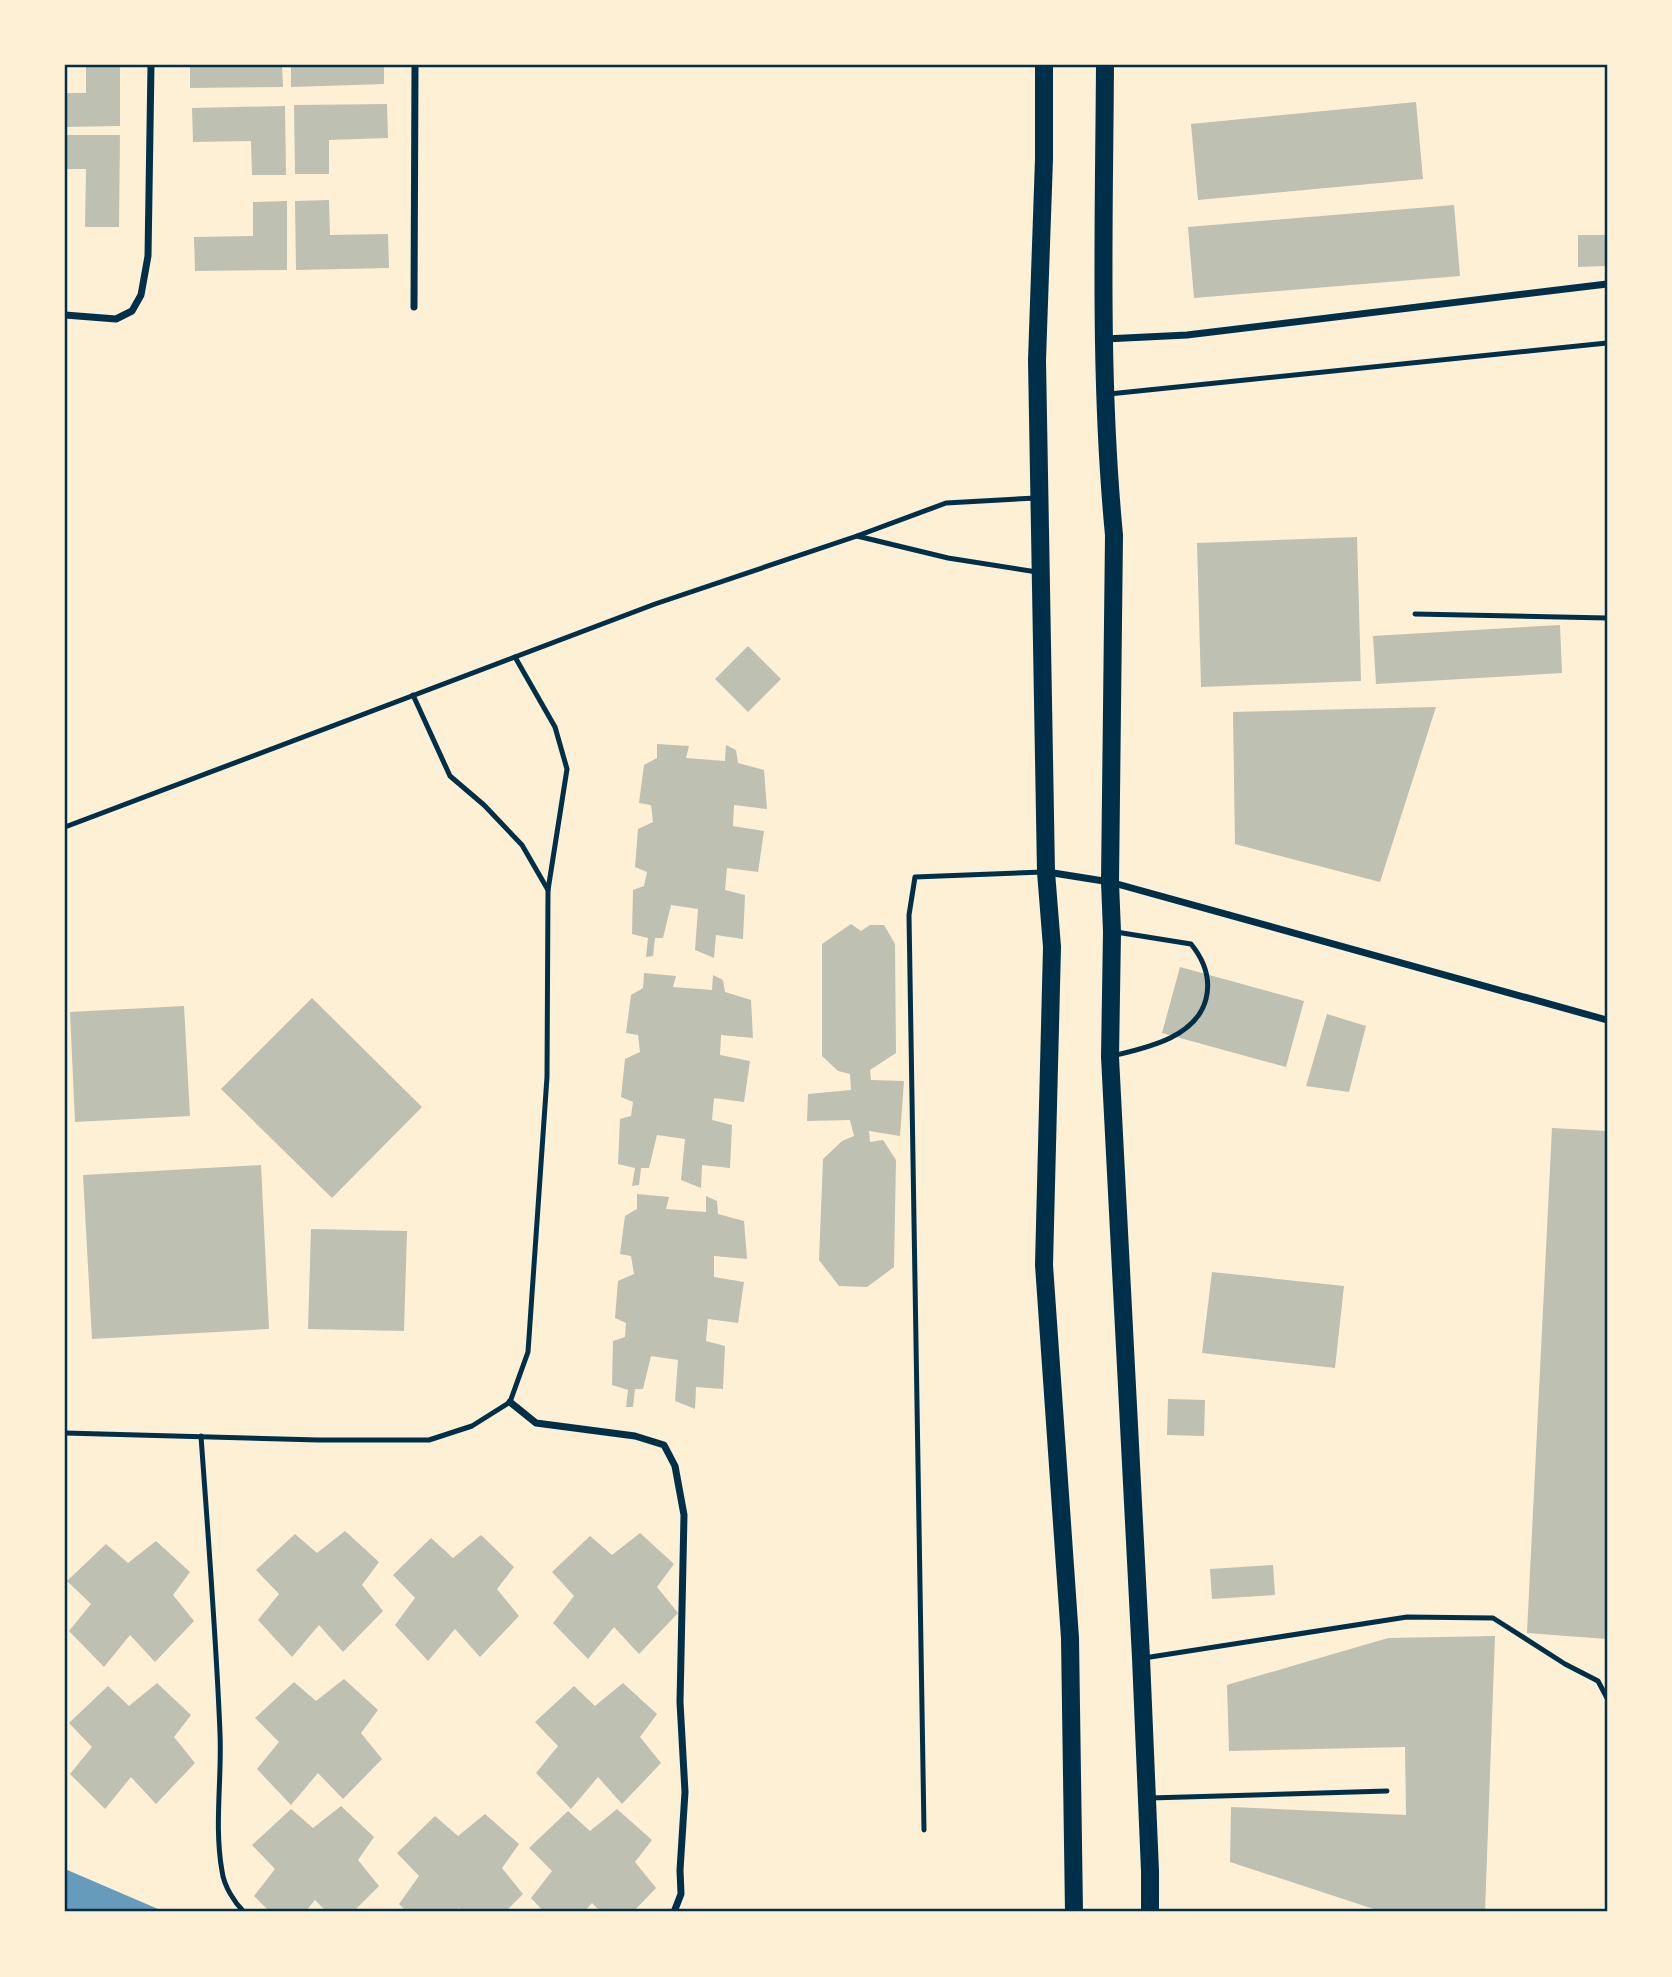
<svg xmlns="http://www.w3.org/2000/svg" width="1672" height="1977" viewBox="0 0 1672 1977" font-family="'Roboto Serif',serif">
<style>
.water{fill:#669bbc}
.building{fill:#bec0b2}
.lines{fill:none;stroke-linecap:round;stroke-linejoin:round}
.service{stroke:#003049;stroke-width:5}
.minor{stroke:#003049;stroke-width:7}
.primary{stroke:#003049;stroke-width:18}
.neatline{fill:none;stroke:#003049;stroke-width:2.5}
</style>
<rect width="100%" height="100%" fill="#fdf0d5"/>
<!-- water -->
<polygon class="water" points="65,1869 165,1912 65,1912"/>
<!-- building -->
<g class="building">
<polygon points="86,65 120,65 120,126 65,127 65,93 86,93"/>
<polygon points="190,65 282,65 283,87 190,88"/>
<polygon points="291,65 384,65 384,84 291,87"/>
<polygon points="1416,102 1423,179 1198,200 1191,124"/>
<polygon points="387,104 388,138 329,140 329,174 295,174 294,105"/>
<polygon points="285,106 286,175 252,175 251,141 193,142 192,108"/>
<polygon points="65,135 120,135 119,227 85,227 86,169 65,169"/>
<polygon points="329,200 330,235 388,234 389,268 296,270 295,201"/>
<polygon points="287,201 287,270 195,271 194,237 253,236 253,202"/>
<polygon points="1454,205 1460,276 1194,298 1188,227"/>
<polygon points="1578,235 1607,235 1607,266 1578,267"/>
<polygon points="1357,537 1361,681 1201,687 1197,543"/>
<polygon points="1560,625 1562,673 1376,684 1373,636"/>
<polygon points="748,646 781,679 748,712 715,679"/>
<polygon points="1436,707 1380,882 1235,844 1233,712"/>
<polygon points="657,744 689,746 686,758 725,761 726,745 736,750 738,763 764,770 767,809 734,805 733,826 764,831 758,872 727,868 725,890 745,895 743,939 716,935 714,958 695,950 698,909 671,905 663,938 655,938 653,956 646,957 648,938 632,934 633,890 644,886 647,872 635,867 638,829 653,822 651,805 639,803 644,765 657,758"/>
<polygon points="851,924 861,931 870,925 884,925 895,944 896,1053 870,1070 871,1080 904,1081 900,1136 869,1131 870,1142 883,1140 896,1160 894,1267 867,1287 839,1286 819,1260 823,1159 842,1141 854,1136 850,1120 807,1121 808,1094 851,1090 850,1074 838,1071 822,1056 822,944"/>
<polygon points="1180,967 1304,1001 1286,1067 1162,1033"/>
<polygon points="644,973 676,976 673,987 712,990 713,975 723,980 725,992 751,1000 753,1038 721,1035 720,1055 750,1061 744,1102 714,1098 712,1120 732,1125 730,1168 702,1165 701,1188 681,1180 685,1139 657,1135 649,1168 641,1168 639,1185 632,1186 635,1168 618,1164 620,1119 631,1116 633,1102 621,1097 625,1059 640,1052 638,1035 626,1033 631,995 643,988"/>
<polygon points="312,998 422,1107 332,1198 221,1089"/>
<polygon points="184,1006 190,1116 75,1122 70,1012"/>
<polygon points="1327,1014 1366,1026 1349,1092 1306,1086"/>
<polygon points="1552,1128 1607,1131 1607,1639 1527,1633"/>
<polygon points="261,1165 269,1329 92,1339 83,1175"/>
<polygon points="637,1194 669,1197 666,1209 706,1212 706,1196 717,1201 718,1214 744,1221 747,1259 714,1256 714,1277 744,1282 738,1323 708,1319 706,1341 725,1346 723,1389 696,1387 695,1409 675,1401 678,1360 651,1356 643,1389 635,1389 633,1407 626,1407 628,1390 612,1385 613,1341 625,1337 626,1323 615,1318 618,1281 634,1274 631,1256 620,1254 625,1216 637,1209"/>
<polygon points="311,1229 407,1231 404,1331 308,1329"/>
<polygon points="1212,1272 1344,1286 1335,1368 1202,1353"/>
<polygon points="1168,1399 1205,1400 1204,1436 1167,1435"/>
<polygon points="345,1531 379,1562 362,1585 383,1611 343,1652 319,1625 292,1657 258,1620 279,1594 256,1570 295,1534 317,1553"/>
<polygon points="640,1533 674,1564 657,1587 678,1613 639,1654 614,1627 588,1659 553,1623 574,1596 552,1572 590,1536 612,1555"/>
<polygon points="481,1535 514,1567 497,1589 519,1616 480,1657 455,1629 428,1661 395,1625 415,1598 393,1575 431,1538 453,1558"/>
<polygon points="156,1541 190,1572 173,1595 194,1621 155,1662 130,1635 104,1667 69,1631 91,1604 67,1581 106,1544 128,1563"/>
<polygon points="1273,1565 1275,1595 1212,1599 1210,1569"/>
<polygon points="1495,1636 1485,1912 1383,1912 1230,1862 1231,1807 1406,1815 1405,1747 1229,1751 1227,1685 1388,1638"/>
<polygon points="344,1679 378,1710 361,1733 382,1759 343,1799 318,1773 291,1805 257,1769 279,1742 255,1718 294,1682 316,1701"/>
<polygon points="157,1683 191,1715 174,1737 195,1763 156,1804 131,1777 105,1809 70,1774 92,1747 69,1723 108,1686 129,1706"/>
<polygon points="623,1683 657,1714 640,1737 661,1763 622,1804 598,1777 571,1809 536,1773 558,1746 535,1722 574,1686 595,1706"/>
<polygon points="341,1806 374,1837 358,1860 379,1886 353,1912 327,1912 315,1900 305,1912 270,1912 254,1896 275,1869 252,1845 291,1809 313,1828"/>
<polygon points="617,1809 652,1840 635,1862 656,1888 633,1912 601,1912 592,1903 584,1912 544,1912 531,1898 552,1871 529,1848 568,1811 590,1831"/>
<polygon points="485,1814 519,1844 502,1868 523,1894 505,1912 464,1912 459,1908 455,1912 407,1912 399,1904 419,1876 397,1853 435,1816 458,1836"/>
</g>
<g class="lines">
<!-- service -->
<g class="service">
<polyline points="1109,394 1607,343"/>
<polyline points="857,536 946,503 1036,498"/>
<polyline points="1415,614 1607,618"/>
<polyline points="413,695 450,776 484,805 522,845 548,890"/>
<polyline points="65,827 655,604 857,536 948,558 1037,572"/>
<path d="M1112,1056C1145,1048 1196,1038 1206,999C1211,979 1204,960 1191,944L1116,932"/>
<polyline points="65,1433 318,1440 429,1440 472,1426 510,1402 528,1352 547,1077 548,890 567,769 555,727 515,657"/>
<path d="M201,1436C208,1535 216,1634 220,1733C222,1779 214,1826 222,1871C224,1886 234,1902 244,1912"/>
<polyline points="1144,1658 1407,1617 1493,1618 1565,1664 1598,1681 1607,1698"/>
<polyline points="1150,1798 1387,1791"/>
<polyline points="924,1830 909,915 915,877 1043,872"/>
</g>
<!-- minor -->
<g class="minor">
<polyline points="414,307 415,65"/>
<polyline points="65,315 116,319 132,311 141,295 148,256 151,65"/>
<polyline points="1105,339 1187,335 1607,284"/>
<polyline points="1047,872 1110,882 1607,1020"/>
<polyline points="510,1402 536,1423 635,1436 664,1445 675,1466 684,1515 680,1702 685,1792 680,1870 681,1894 674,1912"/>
</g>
<!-- primary -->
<g class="primary">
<polyline points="1044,65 1044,159 1037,360 1046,872 1052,947 1044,1265 1070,1638 1074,1912"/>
<path d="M1105,65C1104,221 1099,379 1114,535L1110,882L1112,932L1110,1057L1141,1658L1150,1871V1912"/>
</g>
</g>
<!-- border -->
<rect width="1672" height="1977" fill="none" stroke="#fdf0d5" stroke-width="133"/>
<rect x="66" y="66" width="1540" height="1844" class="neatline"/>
</svg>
